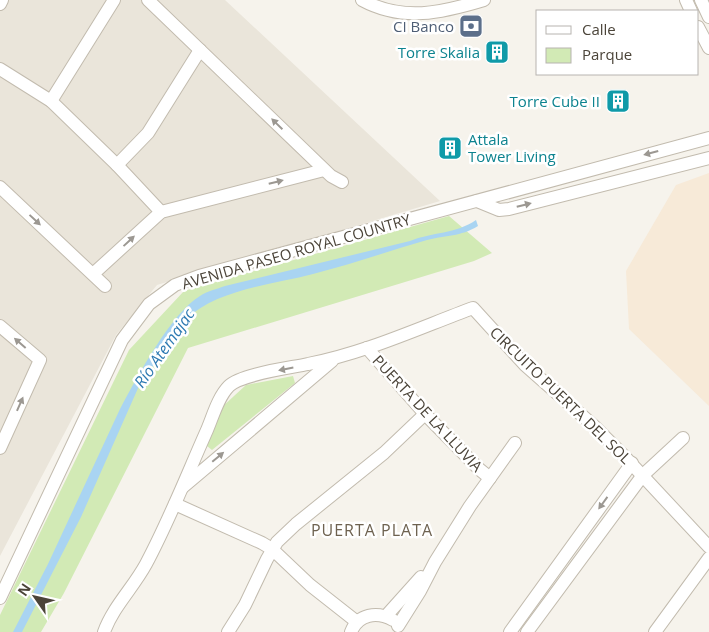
<svg xmlns="http://www.w3.org/2000/svg" width="709" height="632" viewBox="0 0 709 632" font-family="'Open Sans',sans-serif">
<style>
.residential{fill:#eae5da}
.commercial{fill:#f7ead8}
.green{fill:#d2eab5}
.water{fill:#a9d4f2}
.lines{fill:none;stroke-linecap:round;stroke-linejoin:round}
.minor-casing{stroke:#c2bbae;stroke-width:14}
.minor{stroke:#fff;stroke-width:12}
.oneway{fill:#9c9892}
.labels{text-anchor:middle;dominant-baseline:central;stroke-width:5;stroke-linejoin:round;paint-order:stroke}
.service-label{font-size:15px;fill:#4e5e75;stroke:#fff;text-anchor:end}
.culture-label{font-size:15px;fill:#0d838f;stroke:#fff;text-anchor:end}
.street-label{font-size:15px;fill:#4b4439;stroke:#fff}
.water-label{font-size:16px;font-style:italic;fill:#2e7ab2;stroke:#fff}
.neighbourhood-label{font-size:16px;letter-spacing:1px;fill:#6e6250;stroke:#fff}
</style>
<rect width="100%" height="100%" fill="#f6f3ec"/>
<!-- residential -->
<polygon class="residential" points="0,0 225,0 440,201 157,285 116,335 0,556"/>
<!-- commercial -->
<polygon class="commercial" points="709,173 709,406 629,329 626,271 676,185"/>
<!-- green -->
<g class="green">
<polygon points="449,216 492,253 474,261 188,348 64,593 41,632 0,632 0,615 129,350 184,291"/>
<polygon points="293,376 295,383 212,450 207,446 222,407 246,385"/>
</g>
<!-- water -->
<path class="water" d="M476,220L478,226C460,237 446,235 427,240C389,251 352,264 313,274C271,285 217,289 185,320L139,386L81,517L22,632H13L48,564L120,409C136,379 171,313 200,296C207,291 217,289 225,286L410,241C432,232 456,234 476,220Z"/>
<g class="lines">
<!-- minor casing -->
<g class="minor-casing">
<g id="minor">
<polyline points="148,0 331,176 342,182"/>
<path d="M362,0C403,22 441,13 484,0"/>
<polyline points="686,0 691,11"/>
<polyline points="701,0 709,17"/>
<polyline points="0,4 2,0"/>
<polyline points="698,27 709,48"/>
<polyline points="0,69 51,101 117,165 161,212"/>
<polyline points="51,101 114,0"/>
<polyline points="117,165 148,133 200,50"/>
<polyline points="0,187 105,286"/>
<polyline points="477,201 499,210 509,209 709,158"/>
<polyline points="93,274 161,212 324,170"/>
<polyline points="0,326 40,360 0,448"/>
<polyline points="367,348 425,414 479,469 490,478"/>
<polyline points="183,487 332,361"/>
<polyline points="175,504 262,543 272,549 310,585 357,622"/>
<polyline points="0,598 122,340 149,304 175,285 199,276 709,138"/>
<polyline points="386,616 421,577"/>
<polyline points="398,626 420,591 435,562 470,506 515,443"/>
<path d="M104,632C113,607 133,588 146,564C169,521 187,475 207,430C213,416 218,397 229,386C241,374 290,368 308,364C365,353 419,328 473,308L525,365L594,426L626,458L709,547"/>
<polyline points="228,632 245,605 267,559 277,542 296,524 384,453 425,414"/>
<path d="M351,632C358,614 377,611 393,620"/>
<polyline points="510,632 632,463"/>
<polyline points="527,632 643,475 683,438"/>
<polyline points="655,632 709,558"/>
</g>
</g>
<!-- minor -->
<use href="#minor" class="minor"/>
</g>
<!-- one-way arrows -->
<defs><path id="oneway-solid" d="M-6-.8H1V-3.2L6.5 0L1 3.2V.8H-6Z" transform="scale(1.25)"/></defs>
<g class="oneway">
<use href="#oneway-solid" transform="translate(277 124) rotate(-136)"/>
<use href="#oneway-solid" transform="translate(651 153) rotate(165)"/>
<use href="#oneway-solid" transform="translate(276 182) rotate(-14)"/>
<use href="#oneway-solid" transform="translate(524 205) rotate(-14)"/>
<use href="#oneway-solid" transform="translate(35 220) rotate(43)"/>
<use href="#oneway-solid" transform="translate(129 241) rotate(-43)"/>
<use href="#oneway-solid" transform="translate(20 343) rotate(-139)"/>
<use href="#oneway-solid" transform="translate(286 369) rotate(169)"/>
<use href="#oneway-solid" transform="translate(20 404) rotate(-66)"/>
<use href="#oneway-solid" transform="translate(218 457) rotate(-40)"/>
<use href="#oneway-solid" transform="translate(603 503) rotate(126)"/>
</g>
<!-- icons -->
<defs>
<g id="bank-square" transform="scale(1.25)"><rect x="-9" y="-9" width="18" height="18" rx="4" fill="#5c6f8a" stroke="#fff"/><path d="M-6-4H6V4H-6ZM0-2.3a2.3 2.3 0 1 0 0 4.6a2.3 2.3 0 1 0 0-4.6Z" fill="#fff"/></g>
<g id="building-square" transform="scale(1.25)"><rect x="-9" y="-9" width="18" height="18" rx="4" fill="#0f9aa8" stroke="#fff"/><path d="M-4-6H4V6H1V3H-1V6H-4ZM-2.5-4.3h1.7v1.8h-1.7ZM.8-4.3h1.7v1.8H.8ZM-2.5-1h1.7V.8h-1.7ZM.8-1h1.7V.8H.8Z" fill="#fff"/></g>
</defs>
<g fill-rule="evenodd">
<use href="#bank-square" x="471" y="26"/>
<use href="#building-square" x="497" y="52"/>
<use href="#building-square" x="618" y="101"/>
<use href="#building-square" x="450" y="148"/>
</g>
<g class="labels">
<!-- service labels -->
<g class="service-label">
<text x="454" y="26">CI Banco</text>
</g>
<!-- culture labels -->
<g class="culture-label">
<text x="480" y="52">Torre Skalia</text>
<text x="600" y="101">Torre Cube II</text>
<text x="468" y="139" text-anchor="start">Attala<tspan x="468" dy="17">Tower Living</tspan></text>
</g>
<!-- street labels -->
<g class="street-label">
<text transform="translate(296 251) rotate(-16)">AVENIDA PASEO ROYAL COUNTRY</text>
<text transform="translate(561 395) rotate(44)">CIRCUITO PUERTA DEL SOL</text>
<text transform="translate(428 413) rotate(47)">PUERTA DE LA LLUVIA</text>
</g>
<!-- water labels -->
<g class="water-label">
<text transform="translate(164 348) rotate(-55)">Río Atemajac</text>
</g>
<!-- neighbourhood labels -->
<g class="neighbourhood-label">
<text x="372" y="530">PUERTA PLATA</text>
</g>
</g>
<!-- legend -->
<rect x="536" y="10" width="162" height="65" fill="#ffffff" stroke="#b7b4b0"/>
<rect x="546" y="26" width="25" height="8" fill="#ffffff" stroke="#b7b4b0"/>
<text x="582" y="35" font-size="15" fill="#4b4439">Calle</text>
<rect x="546" y="48" width="25" height="15" fill="#d2eab5" stroke="#b7b4b0"/>
<text x="582" y="60" font-size="15" fill="#4b4439">Parque</text>
<!-- north arrow -->
<g transform="translate(35 597) rotate(304)" stroke="#ffffff" stroke-width="4" paint-order="stroke">
<path d="M0-4L9 19L0 12L-9 19Z" fill="#4b4439"/>
<text y="-8" font-size="14" font-weight="bold" text-anchor="middle" fill="#4b4439">N</text>
</g>
</svg>
